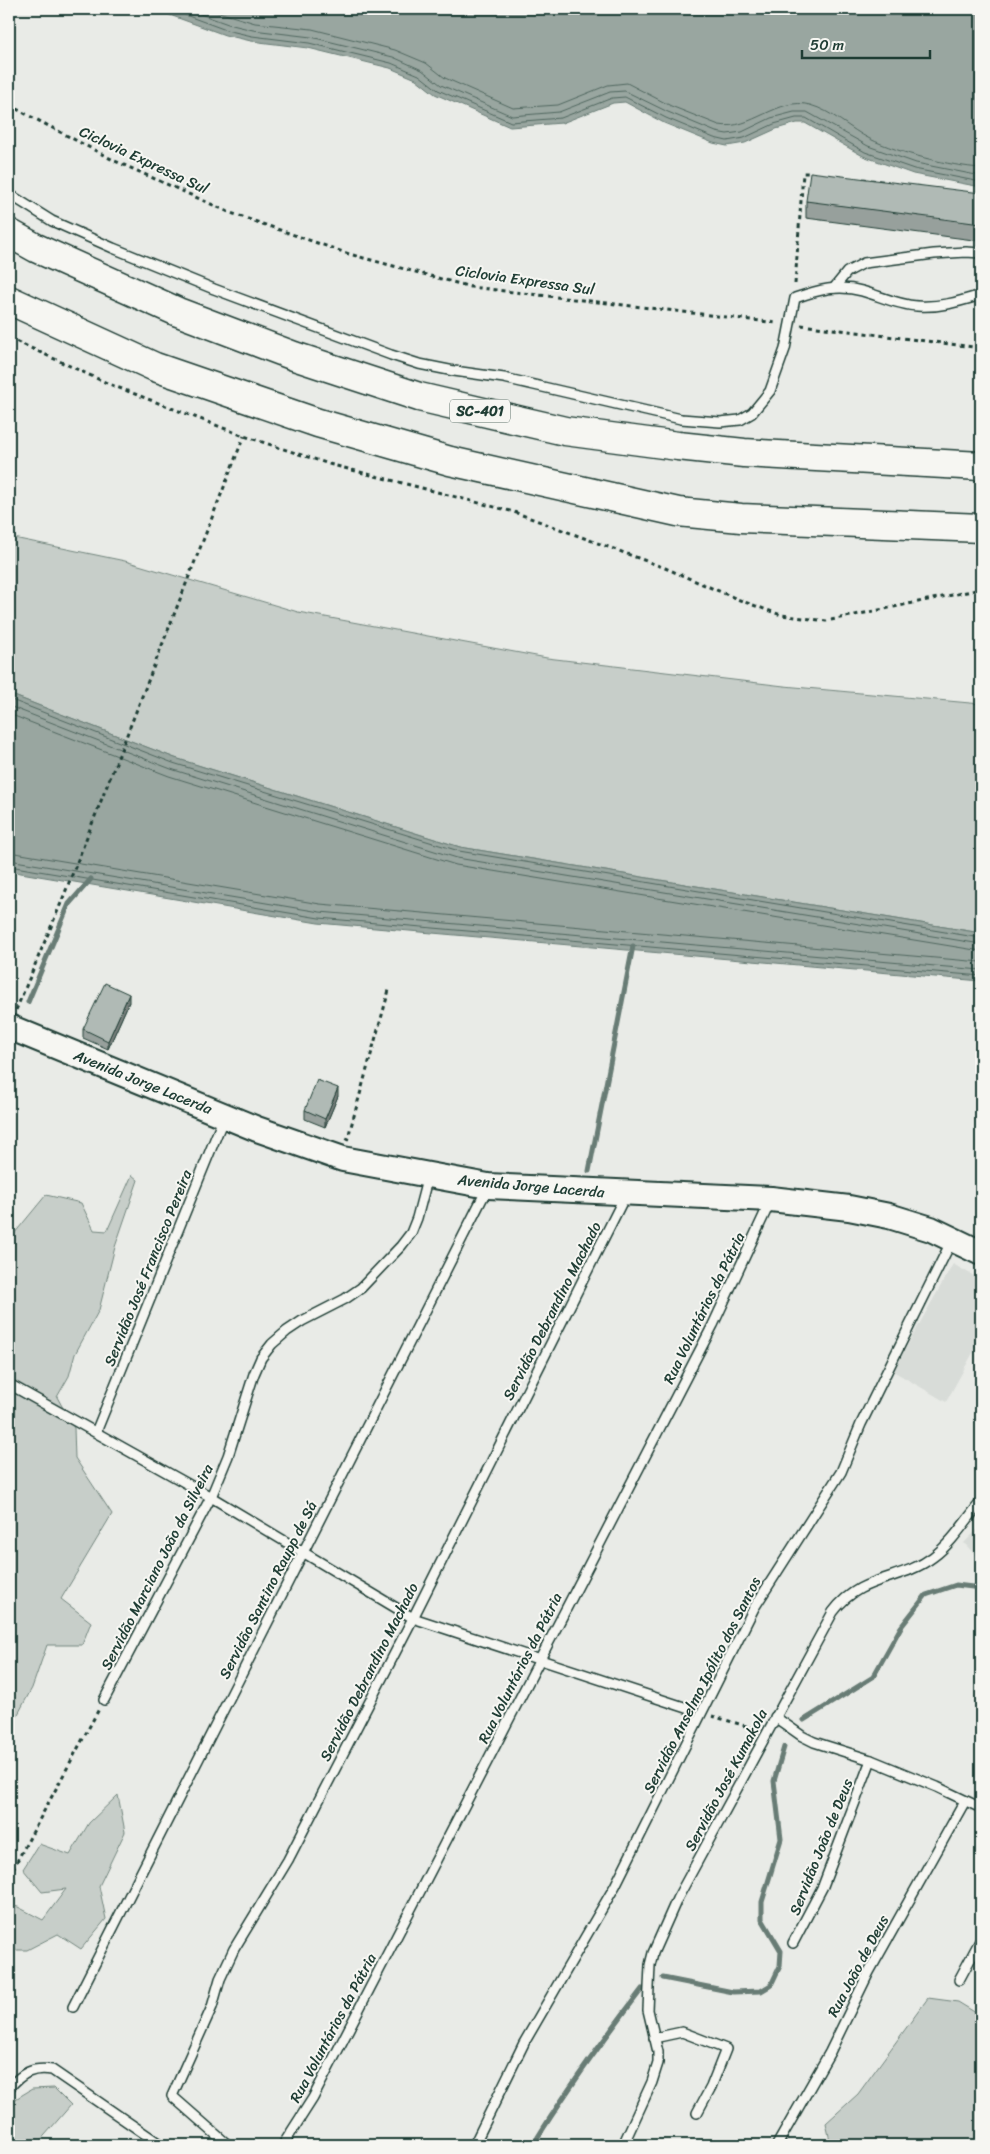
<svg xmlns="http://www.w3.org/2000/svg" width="990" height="2154" viewBox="0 0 990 2154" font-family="Sriracha,sans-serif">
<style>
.built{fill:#d8dcd8}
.green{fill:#c7cec9;stroke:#73867e}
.water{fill:#99a6a0;stroke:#687c75}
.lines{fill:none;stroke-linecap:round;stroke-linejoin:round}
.shore{stroke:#50675f;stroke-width:1}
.stream{stroke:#687c75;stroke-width:5}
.service-casing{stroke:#1f3d34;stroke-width:12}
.secondary-casing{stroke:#1f3d34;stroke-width:28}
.trunk-casing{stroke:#1f3d34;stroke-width:31}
.path{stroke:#1f3d34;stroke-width:3;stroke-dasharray:4 4;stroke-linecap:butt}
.service{stroke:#f6f6f2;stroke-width:9}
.secondary{stroke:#f6f6f2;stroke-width:24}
.trunk{stroke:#f6f6f2;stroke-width:28}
.wall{fill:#97a09c;stroke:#1f3d34}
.shaded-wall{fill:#7b827f;stroke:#1f3d34}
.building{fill:#b0bab5;stroke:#1f3d34}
.labels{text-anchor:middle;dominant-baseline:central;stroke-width:4;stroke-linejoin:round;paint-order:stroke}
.shield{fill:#f6f6f2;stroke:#60746d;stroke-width:1}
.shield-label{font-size:14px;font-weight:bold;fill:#1f3d34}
.street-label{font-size:15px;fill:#1f3d34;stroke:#f6f6f2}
</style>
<rect width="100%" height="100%" fill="#e9ebe7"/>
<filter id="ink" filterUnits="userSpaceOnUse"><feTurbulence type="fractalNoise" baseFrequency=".02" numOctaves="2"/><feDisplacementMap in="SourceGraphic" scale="10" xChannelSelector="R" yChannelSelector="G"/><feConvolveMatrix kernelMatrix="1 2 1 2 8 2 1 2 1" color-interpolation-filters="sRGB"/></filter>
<g filter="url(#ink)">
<!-- built -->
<g class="built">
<polygon points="953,1264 981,1280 981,1338 946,1402 893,1371"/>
<polygon points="981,1526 981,1561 964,1543"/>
</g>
<!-- green -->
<g class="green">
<polygon points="9,537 125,561 298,612 547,658 784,686 981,704 981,933 460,847 175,758 9,694"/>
<polygon points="132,1175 138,1180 115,1247 99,1310 75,1354 69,1376 57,1397 74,1428 75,1458 112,1514 61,1599 91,1622 82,1645 47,1645 32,1688 9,1731 9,1240 46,1195 81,1203 94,1230 107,1231"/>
<polygon points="118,1795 125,1832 99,1886 106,1919 81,1949 58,1934 27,1950 9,1950 9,1905 18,1907 43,1920 66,1889 42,1892 23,1869 39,1844 70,1855 89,1823"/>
<polygon points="928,1998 958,2002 981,2016 981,2145 831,2145 826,2123 858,2094"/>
<polygon points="54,2088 71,2105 38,2143 35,2145 9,2145 9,2103 32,2089"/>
</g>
<!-- water -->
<g class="water">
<polygon points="160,9 981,9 981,187 913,174 863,156 805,123 797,123 776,129 745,143 727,146 713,143 664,123 625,102 613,103 562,123 510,127 435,94 416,79 390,68 308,48 251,41 225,35 167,14"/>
<polygon points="9,694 175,758 460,847 981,933 981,981 318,923 9,871"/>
</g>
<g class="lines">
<!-- shore -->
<g class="shore">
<polyline points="169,9 226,30 252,36 309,43 391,63 419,75 438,90 511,122 561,118 612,98 625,97 666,118 714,138 727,141 744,138 774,124 796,118 806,118 865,152 914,169 981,182"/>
<polyline points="186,9 228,24 253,30 311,37 393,57 422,70 441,85 512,116 559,112 610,92 625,91 668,112 716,132 727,134 742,132 771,118 794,112 807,112 868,146 916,163 981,176"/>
<path d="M208,9L255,23L312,29L395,50L426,63L445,78L513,108L558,105L608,85L627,83L671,106L719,125C751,131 778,96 810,105C832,111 850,129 870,139C899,153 950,166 981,168"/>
<polyline points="9,699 173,763 459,851 981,938"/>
<polyline points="9,706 171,769 457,858 981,944"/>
<polyline points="9,714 169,776 456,865 981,951"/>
<polyline points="9,852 320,904 981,962"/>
<polyline points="9,860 320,912 981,970"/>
<polyline points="9,866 319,918 981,976"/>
</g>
<!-- stream -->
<g class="stream">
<polyline points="28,1002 69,904 91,879"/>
<polyline points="589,1171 633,946"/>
<polyline points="804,1720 873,1677 901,1627 926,1595 956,1585 981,1588"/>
<polyline points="663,1978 733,1992 761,1991 771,1985 780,1966 781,1951 762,1919 762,1902 781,1839 774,1781 784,1747"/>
<path d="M533,2145C566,2091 603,2040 642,1989"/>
</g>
<!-- service casing -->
<g class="service-casing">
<g id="service">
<path d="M9,194L52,221L113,248L214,289L391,355L419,364L454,371L504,378L681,419L720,422L740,420L752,413L770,391L785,349L795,298C818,290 838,284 862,291C880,296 898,305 917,306C939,308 961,301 981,295"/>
<polyline points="834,288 847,272 864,263 934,254 966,252 981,253"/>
<polyline points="9,1384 211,1497 413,1618 690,1709"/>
<polyline points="96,1432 224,1117"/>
<polyline points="104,1700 211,1497 228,1456 254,1374 261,1358 272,1344 287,1331 302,1321 345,1299 361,1288 401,1246 411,1233 417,1218 428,1176"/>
<polyline points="775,1717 802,1736 814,1742 871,1760 937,1787 981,1808"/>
<polyline points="793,1943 823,1886 871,1760"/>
<polyline points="959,1980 981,1939"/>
<polyline points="73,2007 488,1187"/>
<polyline points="654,2038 682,2032 726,2049 711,2087 697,2113"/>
<path d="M9,2088C22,2073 32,2067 52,2070L161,2145"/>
<polyline points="228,2145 172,2096 212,2007 220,1979 234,1949 288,1860 413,1618 626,1194"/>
<polyline points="283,2145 313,2098 713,1325 771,1200"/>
<polyline points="474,2145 524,2043 615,1886 754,1608 841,1472 861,1424 952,1240"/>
<path d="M623,2145L652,2082L658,2063V2052L648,2010L650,1965L653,1953L677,1899L833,1612C861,1574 900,1582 933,1557C952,1543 966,1520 981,1502"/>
<polyline points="777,2145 830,2052 869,1972 965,1801"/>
</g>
</g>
<!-- secondary casing -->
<g class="secondary-casing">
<polyline id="secondary" points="9,1027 257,1129 343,1159 488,1186 771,1199 849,1208 889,1216 931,1229 981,1253"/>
</g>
<!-- trunk casing -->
<g class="trunk-casing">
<g id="trunk">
<polyline points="9,233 36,248 178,312 294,356 419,397 565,431 678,446 744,453 981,466"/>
<polyline points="9,300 155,367 318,423 450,461 678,512 741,518 981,528"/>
</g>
</g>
<!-- path -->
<g class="path">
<polyline points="9,105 115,161 231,213 349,254 471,287 777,323"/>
<polyline points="863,179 889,182"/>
<polyline points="795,284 803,173 812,173"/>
<polyline points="801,325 981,348"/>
<polyline points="9,338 109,384 244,436 329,464 514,512 665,568 742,601 781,615 826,621 981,589"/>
<polyline points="16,1010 61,903 244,436"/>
<polyline points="347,1141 389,990"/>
<polyline points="712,1716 756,1729"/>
<polyline points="9,1876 99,1709"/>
</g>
<!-- service -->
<use href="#service" class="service"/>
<!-- secondary -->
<use href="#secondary" class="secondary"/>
<!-- trunk -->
<use href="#trunk" class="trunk"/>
</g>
<!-- wall -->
<g class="wall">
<polygon points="981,193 981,241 806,218 806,201"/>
<polygon points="129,1002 108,1049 83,1038 83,1029"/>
<polygon points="338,1096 325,1127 305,1119 305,1110"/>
</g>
<!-- shaded-wall -->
<g class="shaded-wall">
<polygon points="129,994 129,1002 108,1049 108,1041"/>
<polygon points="338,1088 338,1096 325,1127 325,1119"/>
</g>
<!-- building -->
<g class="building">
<polygon points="810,172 981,193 981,224 806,201"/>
<polygon points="105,983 129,994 108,1041 83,1029"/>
<polygon points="317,1080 338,1088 325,1119 305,1110"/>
</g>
</g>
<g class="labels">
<!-- shield labels -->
<rect class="shield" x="450" y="399.5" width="60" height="23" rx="4"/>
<g class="shield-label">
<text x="480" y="411">SC-401</text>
</g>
<!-- street labels -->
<g class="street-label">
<text transform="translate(144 160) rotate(25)">Ciclovia Expressa Sul</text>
<text transform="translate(525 280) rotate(8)">Ciclovia Expressa Sul</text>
<text transform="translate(143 1082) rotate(22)">Avenida Jorge Lacerda</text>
<text transform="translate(531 1186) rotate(5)">Avenida Jorge Lacerda</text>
<text transform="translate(148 1268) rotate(-68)">Servidão José Francisco Pereira</text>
<text transform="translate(704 1308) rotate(-64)">Rua Voluntários da Pátria</text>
<text transform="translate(552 1311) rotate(-63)">Servidão Debrandino Machado</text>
<text transform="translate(157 1567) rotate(-63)">Servidão Marciano João da Silveira</text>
<text transform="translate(268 1590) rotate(-63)">Servidão Santino Raupp de Sá</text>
<text transform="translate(520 1668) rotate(-63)">Rua Voluntários da Pátria</text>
<text transform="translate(369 1672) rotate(-63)">Servidão Debrandino Machado</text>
<text transform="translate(702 1685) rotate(-63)">Servidão Anselmo Ipólito dos Santos</text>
<text transform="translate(726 1780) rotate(-62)">Servidão José Kumakola</text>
<text transform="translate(821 1847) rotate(-68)">Servidão João de Deus</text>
<text transform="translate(858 1966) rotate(-62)">Rua João de Deus</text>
<text transform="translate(333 2028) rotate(-62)">Rua Voluntários da Pátria</text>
</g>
</g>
<!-- margin -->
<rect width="990" height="2154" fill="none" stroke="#f6f6f2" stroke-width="30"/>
<rect x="15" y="15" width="960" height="2124" fill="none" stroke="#1f3d34" stroke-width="2" filter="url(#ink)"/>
<!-- scale -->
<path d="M802 50v8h128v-8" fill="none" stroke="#1f3d34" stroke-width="2.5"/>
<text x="810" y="50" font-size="15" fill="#1f3d34" stroke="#f6f6f2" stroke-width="4" paint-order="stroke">50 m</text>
</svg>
